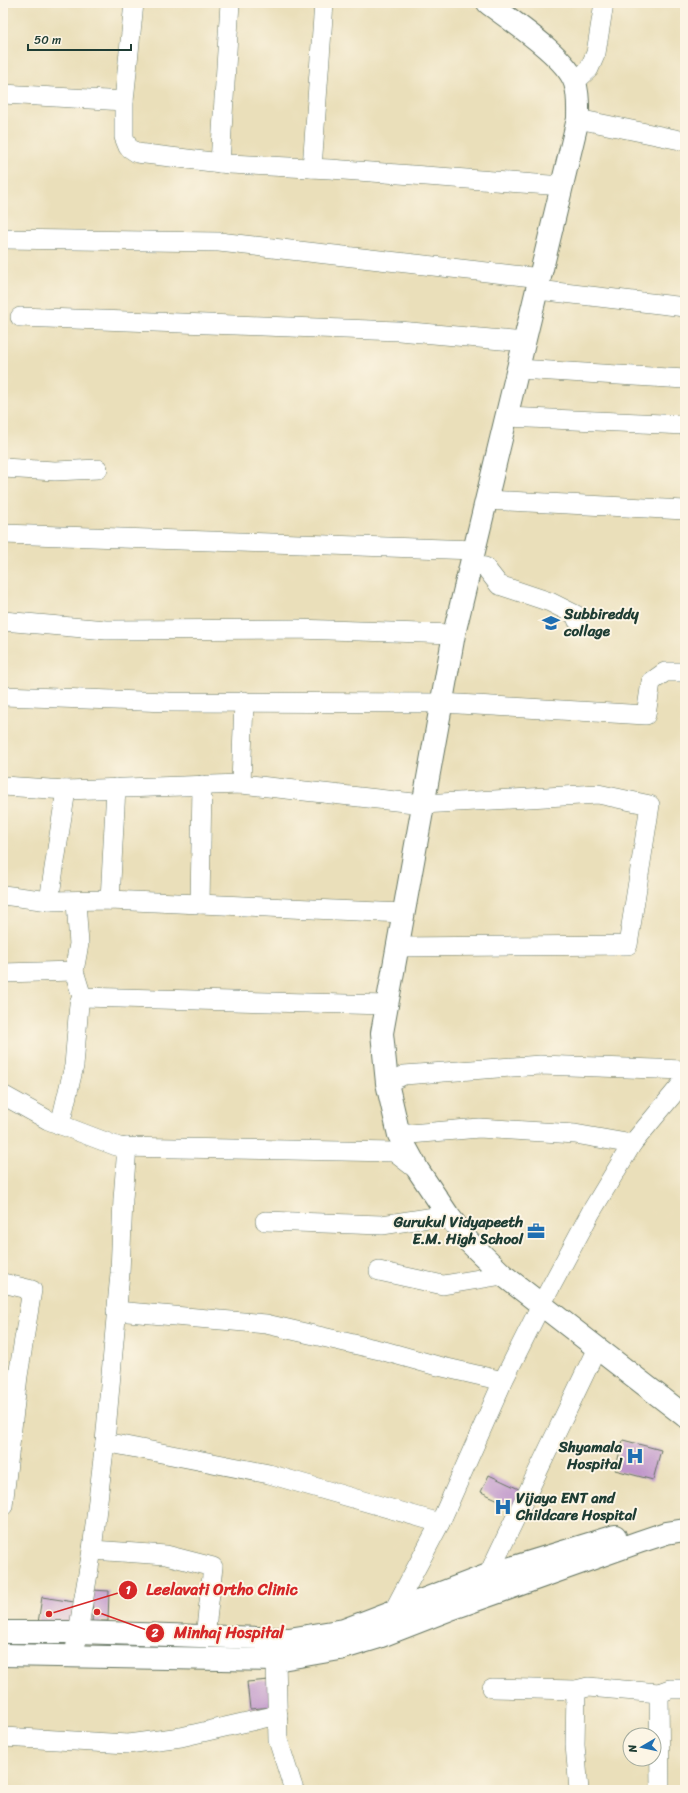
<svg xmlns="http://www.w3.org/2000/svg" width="688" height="1793" viewBox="0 0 688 1793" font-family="Sriracha,sans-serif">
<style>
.building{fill:#bf96cb}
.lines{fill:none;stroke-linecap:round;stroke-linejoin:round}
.minor-casing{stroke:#667663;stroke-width:20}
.major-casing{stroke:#667663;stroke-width:24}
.minor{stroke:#fff;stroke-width:19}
.major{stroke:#fff;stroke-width:22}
.labels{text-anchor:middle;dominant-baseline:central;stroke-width:4;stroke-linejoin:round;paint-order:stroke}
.poi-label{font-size:15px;font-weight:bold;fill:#1f3d34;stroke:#fcf5e5;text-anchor:start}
.leader{fill:none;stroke:#d62828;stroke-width:1.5}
.callout-dot{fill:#d62828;stroke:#fcf5e5;stroke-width:1.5}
.mark-label{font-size:12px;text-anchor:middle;font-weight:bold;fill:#fff}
.callout-label{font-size:16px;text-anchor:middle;font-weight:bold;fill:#d62828;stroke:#fcf5e5;stroke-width:4;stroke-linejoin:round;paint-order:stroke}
</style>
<rect width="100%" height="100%" fill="#fcf5e5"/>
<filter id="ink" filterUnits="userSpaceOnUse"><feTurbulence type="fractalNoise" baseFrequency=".025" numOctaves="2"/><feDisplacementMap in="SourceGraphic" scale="8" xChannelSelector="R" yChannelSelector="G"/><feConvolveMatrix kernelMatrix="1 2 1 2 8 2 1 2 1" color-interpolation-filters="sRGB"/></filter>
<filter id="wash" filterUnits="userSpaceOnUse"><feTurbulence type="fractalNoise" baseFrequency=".012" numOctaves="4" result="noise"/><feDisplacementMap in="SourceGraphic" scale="16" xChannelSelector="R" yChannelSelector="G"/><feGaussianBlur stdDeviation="0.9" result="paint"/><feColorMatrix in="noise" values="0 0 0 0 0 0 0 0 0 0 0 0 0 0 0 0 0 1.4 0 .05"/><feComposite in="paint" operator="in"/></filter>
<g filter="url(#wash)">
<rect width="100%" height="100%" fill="#eadfba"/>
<g id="blocks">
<!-- building -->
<g class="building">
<polygon points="623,1440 661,1450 653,1480 615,1470"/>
<polygon points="489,1475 521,1490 514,1507 481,1492"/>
<polygon points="93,1590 109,1591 108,1621 101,1621 101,1627 92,1627"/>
<polygon points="42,1597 74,1602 70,1628 38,1623"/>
<polygon points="269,1680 272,1707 250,1709 247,1682"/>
</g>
</g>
</g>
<g filter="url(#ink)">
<use href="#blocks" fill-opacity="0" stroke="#667663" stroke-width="1"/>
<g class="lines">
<!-- minor casing -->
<g class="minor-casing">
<g id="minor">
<polyline points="575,82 589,69 596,53 604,3"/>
<polyline points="3,94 124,101 134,3"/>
<polyline points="124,101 124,137 128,147 137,153 229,164 330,169 563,186"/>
<polyline points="578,119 685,141"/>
<polyline points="220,163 230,3"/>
<polyline points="312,168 324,3"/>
<polyline points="3,239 219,242 541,278"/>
<polyline points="538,290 685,307"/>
<polyline points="20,317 399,331 525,342"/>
<polyline points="518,369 685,379"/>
<polyline points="507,417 685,425"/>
<polyline points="3,468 55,471 98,469"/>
<polyline points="487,500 685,510"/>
<polyline points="3,534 475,550"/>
<polyline points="471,565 485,567 499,585 550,602 576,615 577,620"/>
<polyline points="3,621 106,630 296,629 454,634"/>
<polyline points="3,696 168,702 441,703 646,715 651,682 665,672 685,672"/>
<polyline points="241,784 244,701"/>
<polyline points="3,786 66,790 241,784 423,804 598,794 650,805 628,945 397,947"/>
<polyline points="3,895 49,901 110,900 403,913"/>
<polyline points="110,900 116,788"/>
<polyline points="49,901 66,790"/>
<polyline points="200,904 202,785"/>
<polyline points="3,973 74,971"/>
<polyline points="82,997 387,1005"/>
<polyline points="387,1083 404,1075 540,1065 685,1070"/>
<polyline points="3,1095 48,1120 119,1147 394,1152 416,1169"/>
<polyline points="60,1125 74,1066 79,1004 82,997 74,971 79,944 76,902"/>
<polyline points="399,1135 479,1128 575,1134 632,1144"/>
<polyline points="265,1221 382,1225 448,1215"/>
<polyline points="379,1271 443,1285 503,1275"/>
<polyline points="3,1283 32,1290 18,1376 3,1506"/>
<polyline points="116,1311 266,1324 384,1351 434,1365 503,1381"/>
<polyline points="105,1442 269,1474 440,1523"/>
<polyline points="92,1550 166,1555 213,1567 205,1637"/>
<polyline points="488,1575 597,1348"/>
<polyline points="393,1619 393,1612 440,1523 503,1381 541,1305 591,1212 632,1144 685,1080"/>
<polyline points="74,1656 92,1550 105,1442 120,1273 123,1199 127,1147"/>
<polyline points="276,1660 278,1740 294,1790"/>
<polyline points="492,1688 576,1690 588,1687 659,1693 670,1689 685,1689"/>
<polyline points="576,1690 575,1745 579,1790"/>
<polyline points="659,1693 660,1790"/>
<polyline points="3,1737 128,1744 181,1737 278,1715"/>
</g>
</g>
<!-- major casing -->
<g class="major-casing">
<g id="major">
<path d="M488,3C510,20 567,57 575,83C579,95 578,107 578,119L454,634L382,1033L387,1083L399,1135L418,1170L448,1215L469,1242L503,1275L685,1416"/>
<polyline points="3,1632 77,1632 289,1639 344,1630 488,1575 615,1536"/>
<polyline points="3,1655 276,1660 340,1649 376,1638 448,1610 639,1542 666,1533 685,1530"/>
</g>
</g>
<!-- minor -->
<use href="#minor" class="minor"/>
<!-- major -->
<use href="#major" class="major"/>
</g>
</g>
<!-- icons -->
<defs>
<g id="university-bare" transform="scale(1.38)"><path d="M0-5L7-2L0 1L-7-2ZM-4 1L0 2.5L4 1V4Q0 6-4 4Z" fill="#1f6fb2" stroke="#fcf5e5" stroke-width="2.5" paint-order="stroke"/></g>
<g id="office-bare" transform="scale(1.38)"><path d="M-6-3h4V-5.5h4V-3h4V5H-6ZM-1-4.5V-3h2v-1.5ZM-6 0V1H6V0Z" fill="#1f6fb2" stroke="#fcf5e5" stroke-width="2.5" paint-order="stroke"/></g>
<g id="hospital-bare" transform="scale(1.38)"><path d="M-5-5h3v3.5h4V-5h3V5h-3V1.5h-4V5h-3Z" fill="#1f6fb2" stroke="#fcf5e5" stroke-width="2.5" paint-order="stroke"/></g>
</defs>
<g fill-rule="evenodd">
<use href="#university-bare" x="551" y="623"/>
<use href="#office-bare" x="536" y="1231"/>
<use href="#hospital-bare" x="635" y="1456"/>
<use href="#hospital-bare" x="503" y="1507"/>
</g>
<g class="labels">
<!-- poi labels -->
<g class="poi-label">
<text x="564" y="614">Subbireddy<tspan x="564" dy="17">collage</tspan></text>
<text x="523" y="1222" text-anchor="end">Gurukul Vidyapeeth<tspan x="523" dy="17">E.M. High School</tspan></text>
<text x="622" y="1447" text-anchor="end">Shyamala<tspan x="622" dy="17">Hospital</tspan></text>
<text x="516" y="1498">Vijaya ENT and<tspan x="516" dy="17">Childcare Hospital</tspan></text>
</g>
</g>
<!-- callouts -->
<path class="leader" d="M49 1614L128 1590M97 1612L155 1633"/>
<g class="callout-dot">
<circle cx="49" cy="1614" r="4"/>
<circle cx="97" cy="1612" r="4"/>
<circle cx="128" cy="1590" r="10"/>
<circle cx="155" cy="1633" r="10"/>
</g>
<g class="mark-label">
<text x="128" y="1594">1</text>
<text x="155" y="1637">2</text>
</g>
<g class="callout-label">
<text x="222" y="1595">Leelavati Ortho Clinic</text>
<text x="229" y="1638">Minhaj Hospital</text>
</g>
<!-- margin -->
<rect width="688" height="1793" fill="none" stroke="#fcf5e5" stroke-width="16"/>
<!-- north arrow -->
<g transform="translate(642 1747) rotate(261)"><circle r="19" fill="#fcf5e5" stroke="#a4ab9e"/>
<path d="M0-3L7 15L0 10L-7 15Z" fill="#1f6fb2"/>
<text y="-6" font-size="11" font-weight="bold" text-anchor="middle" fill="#1f3d34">N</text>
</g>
<!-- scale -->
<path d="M28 44v6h103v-6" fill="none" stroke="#1f3d34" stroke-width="2"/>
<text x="34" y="44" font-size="12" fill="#1f3d34" stroke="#fcf5e5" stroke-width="3" paint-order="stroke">50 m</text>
</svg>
